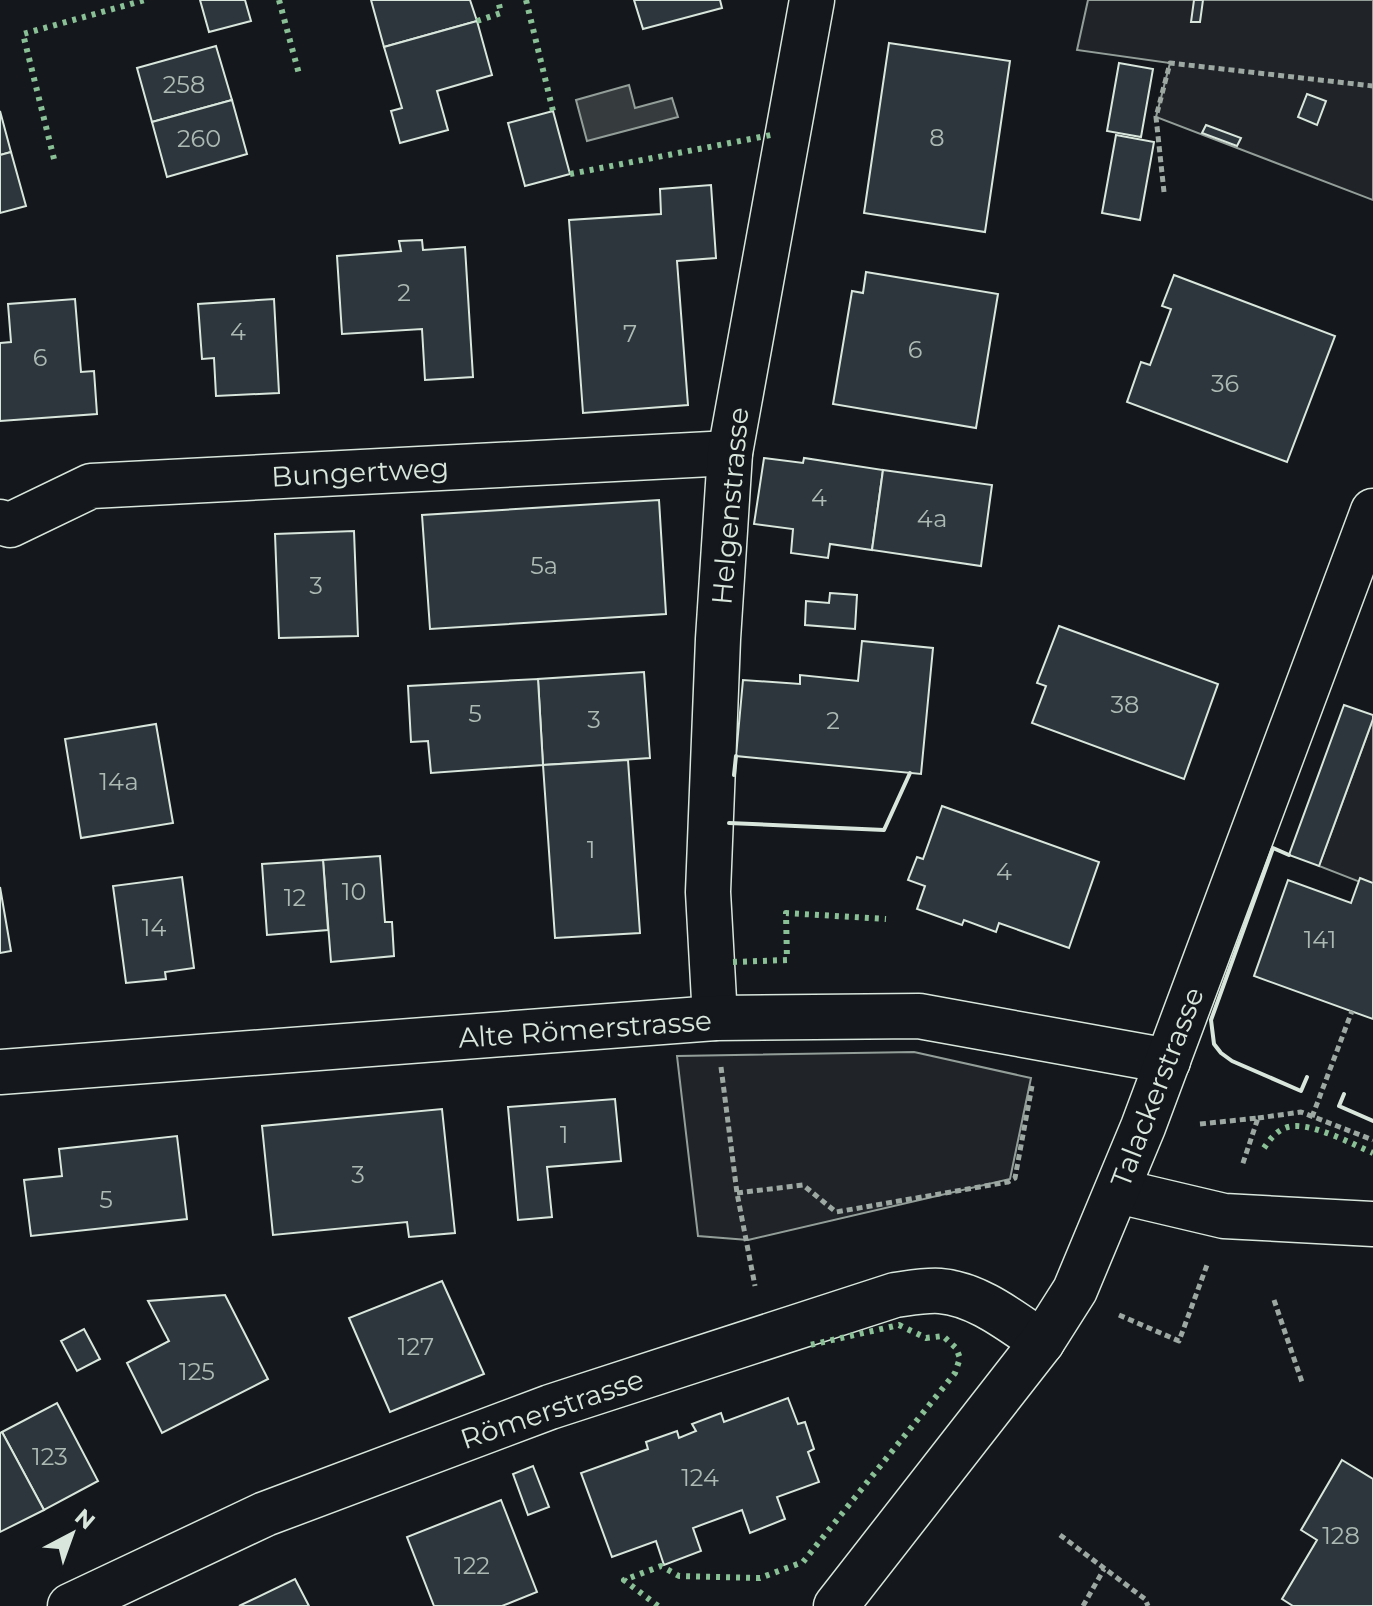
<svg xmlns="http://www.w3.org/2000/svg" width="1373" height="1606" viewBox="0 0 1373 1606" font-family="Montserrat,sans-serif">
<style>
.green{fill:#202428;stroke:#939e99;stroke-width:2}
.water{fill:#363b3e;stroke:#939e99;stroke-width:2}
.building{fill:#2c363c;stroke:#d8e6dc;stroke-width:2}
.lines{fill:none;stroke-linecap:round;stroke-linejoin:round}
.street-casing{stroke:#d8e6dc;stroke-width:47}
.path{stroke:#9da8a2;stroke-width:5;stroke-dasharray:6 4;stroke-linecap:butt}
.street{stroke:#14181c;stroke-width:44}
.hedge{stroke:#8ac095;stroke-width:6;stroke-dasharray:4 6;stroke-linecap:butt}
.wall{stroke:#d8e6dc;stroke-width:4}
.labels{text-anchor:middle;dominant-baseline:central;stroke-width:6;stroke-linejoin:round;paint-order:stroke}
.number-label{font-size:24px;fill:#adbab4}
.street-label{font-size:28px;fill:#d8e6dc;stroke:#14181c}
</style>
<rect width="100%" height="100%" fill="#14181c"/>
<!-- green -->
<g class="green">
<polygon points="1088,0 1373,0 1373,200 1156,117 1170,63 1077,50"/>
<polygon points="1373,719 1373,887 1319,866"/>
<polygon points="914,1052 1031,1078 1010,1179 748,1240 698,1236 677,1056"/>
</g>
<!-- water -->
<polygon class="water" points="629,85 635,108 672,98 678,117 587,141 576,100"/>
<!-- building -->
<g class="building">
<polygon points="200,0 245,0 251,21 209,32"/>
<polygon points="371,0 470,0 477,21 384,47"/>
<polygon points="634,0 720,0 722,8 643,29"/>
<polygon points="1194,0 1203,0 1200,22 1191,22"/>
<polygon points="477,21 492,75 437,91 448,130 400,143 391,111 402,108 384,47"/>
<polygon points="889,43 1010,61 985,232 864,213"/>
<polygon points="216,46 232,100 152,122 137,68"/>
<polygon points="1119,63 1153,69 1141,137 1107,131"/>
<polygon points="1307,94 1326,101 1317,125 1298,117"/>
<polygon points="232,100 247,154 167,177 152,122"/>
<polygon points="0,111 11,152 0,155"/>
<polygon points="553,111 570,174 525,186 508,123"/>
<polygon points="1206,125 1241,138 1237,146 1202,133"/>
<polygon points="1116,135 1154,142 1140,220 1102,213"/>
<polygon points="11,152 26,206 0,213 0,155"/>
<polygon points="711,185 716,258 677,261 688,405 583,413 569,220 661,214 660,189"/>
<polygon points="422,240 423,250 465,247 473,377 425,380 422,329 342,334 337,256 401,251 399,241"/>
<polygon points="866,272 998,294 976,428 833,404 852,291 863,293"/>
<polygon points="1174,275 1335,336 1287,462 1127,402 1141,362 1150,365 1171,309 1162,306"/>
<polygon points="75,299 81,372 94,371 97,414 0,421 0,343 11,342 8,304"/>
<polygon points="274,299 279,393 216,396 214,358 202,359 198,304"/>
<polygon points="764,458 803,463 804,458 883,470 872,550 830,544 828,558 791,553 793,529 754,524"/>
<polygon points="883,470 992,485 981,566 872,550"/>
<polygon points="659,500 666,614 430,629 422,515"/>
<polygon points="354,531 358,636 279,638 275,534"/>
<polygon points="830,593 857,595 855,629 805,625 806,601 829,603"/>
<polygon points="1059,626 1218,684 1184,779 1032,723 1046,686 1037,683"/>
<polygon points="862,641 933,648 921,774 736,756 743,680 800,684 800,675 858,681"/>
<polygon points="644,672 650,758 543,765 538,679"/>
<polygon points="538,679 543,765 431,773 428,741 411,742 408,686"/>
<polygon points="1344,705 1373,715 1373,719 1319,866 1289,855"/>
<polygon points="156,724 173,823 81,838 65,739"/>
<polygon points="628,760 640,933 555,938 543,765"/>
<polygon points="942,806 1099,862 1069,948 999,923 996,932 964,920 962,925 917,909 925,886 908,880 917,857 923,859"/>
<polygon points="380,856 385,922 392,922 394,956 331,962 323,860"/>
<polygon points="323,860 328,930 267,935 262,864"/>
<polygon points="182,877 194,968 165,972 166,979 126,983 113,886"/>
<polygon points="1360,878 1373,883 1373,1019 1254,976 1288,880 1351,903"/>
<polygon points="0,887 11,951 0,953"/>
<polygon points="615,1099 621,1161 547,1167 552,1217 518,1220 508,1107"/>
<polygon points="442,1109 455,1233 409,1237 407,1222 273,1235 262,1126"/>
<polygon points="177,1136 187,1219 31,1236 24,1180 62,1176 59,1149"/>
<polygon points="442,1281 484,1374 390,1412 349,1318"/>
<polygon points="225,1295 268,1379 162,1433 127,1363 169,1341 148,1301"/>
<polygon points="84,1329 100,1359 77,1371 61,1341"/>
<polygon points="788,1398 798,1424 805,1422 814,1449 808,1452 819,1482 777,1497 785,1519 750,1533 742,1510 693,1528 701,1551 664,1565 656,1541 612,1557 581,1473 648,1449 646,1442 677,1431 679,1438 696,1431 692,1424 721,1413 724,1422"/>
<polygon points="57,1403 98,1481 44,1510 2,1432"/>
<polygon points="2,1432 44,1510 0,1532 0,1433"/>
<polygon points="1342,1460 1373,1479 1373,1606 1293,1606 1282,1599 1317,1540 1301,1530"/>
<polygon points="533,1466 549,1507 528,1515 513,1474"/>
<polygon points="501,1500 537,1592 502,1606 434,1606 407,1537"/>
<polygon points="295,1579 309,1606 239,1606"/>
</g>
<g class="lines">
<!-- street casing -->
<g class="street-casing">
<g id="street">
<polyline points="0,522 10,525 91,486 730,453"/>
<polyline points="715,1018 708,892 718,639 730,453 812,0"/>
<polyline points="0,1072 715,1018 919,1016 1168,1061"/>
<polyline points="1118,1191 1224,1216 1373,1224"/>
<path d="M70,1606L265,1514L550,1407L895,1295C910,1293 925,1290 940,1291C978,1294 1012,1322 1042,1342"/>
<polyline points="836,1606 1042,1342 1075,1290 1143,1127 1373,511"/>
</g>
</g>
<!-- path -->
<g class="path">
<polyline points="1164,192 1156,117 1170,63 1373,86"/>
<polyline points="721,1067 737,1193 755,1286"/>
<polyline points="1312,1117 1352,1011"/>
<polyline points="1258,1118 1301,1112 1373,1140"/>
<polyline points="1200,1124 1258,1118 1242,1166"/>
<polyline points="737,1193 803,1185 836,1212 1008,1182 1015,1178 1032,1086"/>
<polyline points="1274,1300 1303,1385"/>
<polyline points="1119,1315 1179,1341 1207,1265"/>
<polyline points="1060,1535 1145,1599 1148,1606"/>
<polyline points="1083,1606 1104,1569"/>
</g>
<!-- street -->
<use href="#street" class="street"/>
<!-- hedge -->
<g class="hedge">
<polyline points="279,0 299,74"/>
<polyline points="526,0 553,111"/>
<polyline points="477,21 501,13 498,0"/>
<polyline points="54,159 23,34 145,0"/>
<polyline points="570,174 771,135"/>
<polyline points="733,962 787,960 786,913 886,919"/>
<path d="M1264,1148C1270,1139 1277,1130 1288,1127C1310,1121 1352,1144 1373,1153"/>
<polyline points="658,1606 624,1580 661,1566 679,1576 760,1578 803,1562 955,1373 960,1358 956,1348 943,1336 926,1338 899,1325 810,1345"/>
</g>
<!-- wall -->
<g class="wall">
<polyline points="734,775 736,756"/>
<polyline points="729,823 884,830 910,773"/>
<polyline points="1289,855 1273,848 1211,1020 1214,1044 1221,1053 1232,1061 1301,1091 1307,1077"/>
<polyline points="1344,1094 1339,1106 1373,1121"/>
</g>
</g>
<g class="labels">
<!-- number labels -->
<g class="number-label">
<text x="184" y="84">258</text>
<text x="937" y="137">8</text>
<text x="199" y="138">260</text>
<text x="404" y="292">2</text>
<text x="238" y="331">4</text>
<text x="630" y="333">7</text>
<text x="915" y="349">6</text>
<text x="40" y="357">6</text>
<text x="1225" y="383">36</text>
<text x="819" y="497">4</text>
<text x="932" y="518">4a</text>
<text x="544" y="565">5a</text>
<text x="316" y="585">3</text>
<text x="1125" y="704">38</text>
<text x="475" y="713">5</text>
<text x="594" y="719">3</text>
<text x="833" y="720">2</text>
<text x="119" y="781">14a</text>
<text x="591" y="849">1</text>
<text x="1004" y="871">4</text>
<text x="354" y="891">10</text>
<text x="295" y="897">12</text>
<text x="154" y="927">14</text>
<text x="1320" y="939">141</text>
<text x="564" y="1134">1</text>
<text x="358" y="1174">3</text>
<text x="106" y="1199">5</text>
<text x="416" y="1346">127</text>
<text x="197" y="1371">125</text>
<text x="50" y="1456">123</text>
<text x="700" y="1477">124</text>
<text x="1341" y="1535">128</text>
<text x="472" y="1565">122</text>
</g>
<!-- street labels -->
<g class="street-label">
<text transform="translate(360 472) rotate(-3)">Bungertweg</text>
<text transform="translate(730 506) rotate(-85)">Helgenstrasse</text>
<text transform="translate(585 1029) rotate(-4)">Alte Römerstrasse</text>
<text transform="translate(1157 1087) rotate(-69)">Talackerstrasse</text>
<text transform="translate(552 1409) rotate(-19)">Römerstrasse</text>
</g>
</g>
<!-- north arrow -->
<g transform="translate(72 1534) rotate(41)" stroke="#14181c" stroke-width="6" paint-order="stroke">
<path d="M0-6L14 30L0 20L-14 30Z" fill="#d8e6dc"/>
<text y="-12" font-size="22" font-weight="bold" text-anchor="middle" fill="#d8e6dc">N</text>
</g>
</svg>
